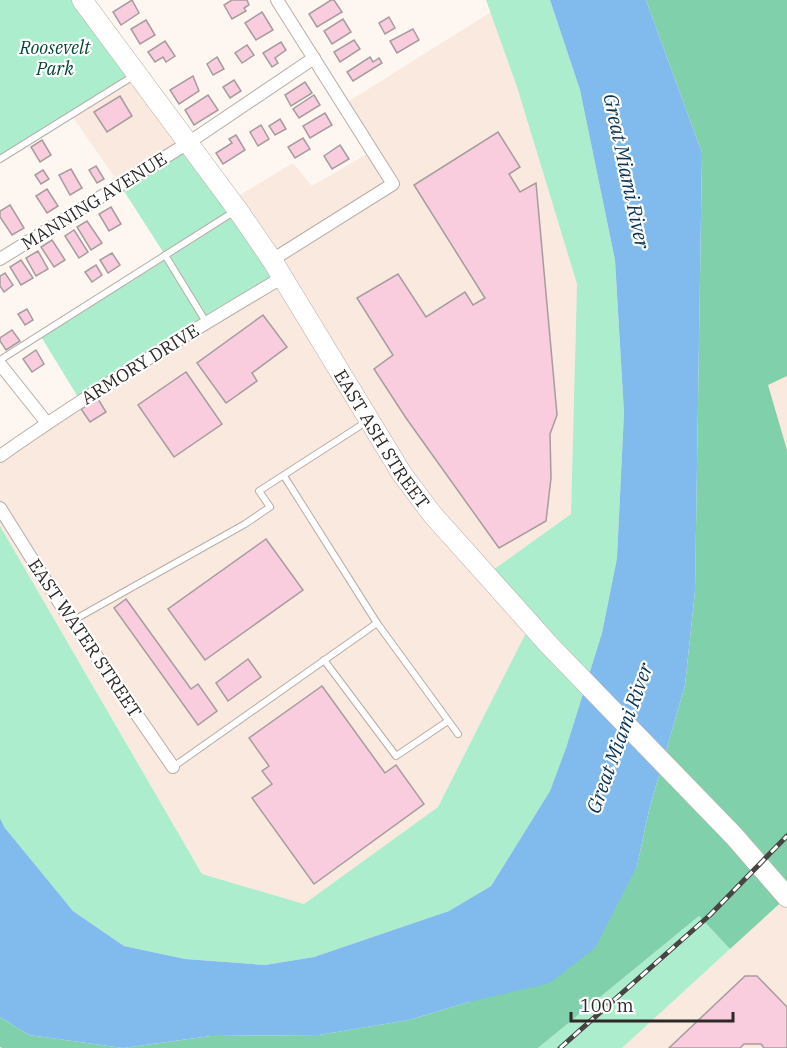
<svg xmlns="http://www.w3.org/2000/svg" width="787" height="1048" viewBox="0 0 787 1048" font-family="'IBM Plex Serif',serif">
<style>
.built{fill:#f9e9de}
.green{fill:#abedcd}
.forest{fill:#81d0ac}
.water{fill:#81baed}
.building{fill:#facdde;stroke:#a69c9f;stroke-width:1.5}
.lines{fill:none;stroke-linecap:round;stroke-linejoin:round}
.service-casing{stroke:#b7aea8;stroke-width:8}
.minor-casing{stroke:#b7aea8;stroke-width:14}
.primary-casing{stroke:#b7aea8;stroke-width:21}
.service{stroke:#fff;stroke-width:6}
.minor{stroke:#fff;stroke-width:12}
.primary{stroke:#fff;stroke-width:20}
.rail-casing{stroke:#474441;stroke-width:5}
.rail{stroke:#fff;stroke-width:3;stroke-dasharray:9;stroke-linecap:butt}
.labels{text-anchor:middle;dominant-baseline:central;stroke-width:4.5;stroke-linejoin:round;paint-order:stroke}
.park-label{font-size:18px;font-style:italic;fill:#044831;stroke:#fff}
.street-label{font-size:18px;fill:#2c2927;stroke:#fff}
.water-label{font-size:20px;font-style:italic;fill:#063354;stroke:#fff}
</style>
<rect width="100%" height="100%" fill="#fef7f1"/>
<!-- built -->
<g class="built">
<polygon points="491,12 517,87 577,284 571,514 486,575 531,625 438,807 304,904 202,874 0,526 0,456 206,322 230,201 293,163 312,186 372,151 343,105"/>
<polygon points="136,75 188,143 120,185 71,114"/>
<polygon points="787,376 787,450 767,385"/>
<polygon points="787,897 787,1048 622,1048 730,949"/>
</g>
<!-- green -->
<g class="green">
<polygon points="0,0 82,0 136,75 0,159"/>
<polygon points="486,0 550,0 580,90 615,260 624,413 617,558 602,633 566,748 550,791 491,886 449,911 314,957 265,965 185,959 124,946 73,911 3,827 0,818 0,526 202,874 304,904 438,807 530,625 486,575 571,514 577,284 517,87"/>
<polygon points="188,143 283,277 81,402 40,335 165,255 120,185"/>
<polygon points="699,916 730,949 622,1048 538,1048"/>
</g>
<!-- forest -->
<polygon class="forest" points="646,0 787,0 787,376 768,385 787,450 787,897 730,949 699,916 538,1048 2,1048 0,1047 0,1017 29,1035 123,1048 211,1036 319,1035 409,1020 469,1002 637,866 649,810 685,685 695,591 702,153"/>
<!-- water -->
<polygon class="water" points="550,0 646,0 702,153 695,591 685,685 649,810 637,866 595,948 550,983 469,1002 409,1020 319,1035 211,1036 123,1048 29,1035 0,1017 0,818 4,827 73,911 124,946 185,959 265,965 314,957 449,911 491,886 550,791 566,748 602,633 617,558 624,413 615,260 580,90"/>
<!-- building -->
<g class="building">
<polygon points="132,0 139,13 121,25 113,12"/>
<polygon points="232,0 247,0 249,5 244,8 246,11 232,19 224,5"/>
<polygon points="331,0 334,0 342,12 317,27 309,14"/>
<polygon points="262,12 273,30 256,40 245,23"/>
<polygon points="389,17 395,28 385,34 379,23"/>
<polygon points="343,19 351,32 332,44 324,31"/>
<polygon points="146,20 155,35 140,44 131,29"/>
<polygon points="413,29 419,40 397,53 390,41"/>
<polygon points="354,40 360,49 340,62 334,52"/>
<polygon points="165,41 175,56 166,62 163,57 155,62 148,52"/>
<polygon points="281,42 286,50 275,58 278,63 272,67 263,53"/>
<polygon points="247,45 254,55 242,63 235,53"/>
<polygon points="217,57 224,69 213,75 207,64"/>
<polygon points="370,57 373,62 379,58 382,63 353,81 347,72"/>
<polygon points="193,76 199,91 179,104 170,90"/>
<polygon points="234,80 241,91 230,98 223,87"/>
<polygon points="305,82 312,93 291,106 285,95"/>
<polygon points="208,95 218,110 194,125 185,110"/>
<polygon points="314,95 320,105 299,118 293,109"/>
<polygon points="120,96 132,116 107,132 94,112"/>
<polygon points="325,113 332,125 310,138 303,126"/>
<polygon points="280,119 286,129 275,135 269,126"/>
<polygon points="261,125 269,139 258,146 250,132"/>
<polygon points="498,132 520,167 509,174 520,192 536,183 557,415 550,434 551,478 546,521 499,548 406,418 374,369 393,355 357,298 398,274 426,317 465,292 473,305 485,298 414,185"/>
<polygon points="236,135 245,150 223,164 216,153 232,143 229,139"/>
<polygon points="303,138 310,149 295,158 288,147"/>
<polygon points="42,140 51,155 40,162 31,147"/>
<polygon points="340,145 349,159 332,169 324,156"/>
<polygon points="96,166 104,179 97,183 89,170"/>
<polygon points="71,169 82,188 70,195 59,175"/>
<polygon points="43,170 49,179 41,184 35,175"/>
<polygon points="47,189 58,206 47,213 36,196"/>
<polygon points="10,205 24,228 12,235 0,217 0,211"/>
<polygon points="111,207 121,224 109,231 99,214"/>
<polygon points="87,221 102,243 91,250 77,227"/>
<polygon points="74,230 88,252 79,258 65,236"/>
<polygon points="52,240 65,260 54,267 41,247"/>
<polygon points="38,251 48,269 36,276 26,258"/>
<polygon points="112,253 120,265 108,273 100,260"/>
<polygon points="21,260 33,278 21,285 10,267"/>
<polygon points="96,265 102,275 92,282 85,272"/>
<polygon points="5,273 13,285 4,292 0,286 0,276"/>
<polygon points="27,309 33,320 25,325 18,314"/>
<polygon points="263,315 287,347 252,373 257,381 226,403 197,363"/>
<polygon points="12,330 20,341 6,350 0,341 0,338"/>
<polygon points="36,350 44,364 32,372 23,359"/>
<polygon points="186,372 222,424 174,457 138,405"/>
<polygon points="98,399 106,412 90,422 81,409"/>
<polygon points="266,539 303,590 205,660 168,609"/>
<polygon points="126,599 191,689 198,684 217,711 198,725 114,608"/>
<polygon points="248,659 261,677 228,701 216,683"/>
<polygon points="322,686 385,773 396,765 424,804 314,884 252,798 272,784 262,771 269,766 249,738"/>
<polygon points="745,976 757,976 787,1007 787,1048 764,1048 761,1044 744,1044 740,1048 669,1048"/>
</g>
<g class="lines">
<!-- service casing -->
<g class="service-casing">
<g id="service">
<polyline points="0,159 135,75"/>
<polyline points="165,255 206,322"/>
<polyline points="0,360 235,211"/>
<polyline points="284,476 377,623 458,734"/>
<polyline points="72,621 245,524 270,507 259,491 366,422"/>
<polyline points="324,660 396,756 448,721"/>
<polyline points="173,767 377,623"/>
</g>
</g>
<!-- minor casing -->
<g class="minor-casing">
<g id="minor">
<polyline points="0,259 188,143 314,58"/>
<polyline points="272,260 393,184 277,0"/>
<polyline points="0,364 47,423"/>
<path d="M0,456C91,392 187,334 283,277"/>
<polyline points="0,508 59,602 173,767"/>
</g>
</g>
<!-- primary casing -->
<g class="primary-casing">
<g id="primary">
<path id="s1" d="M82,0L237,209L272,260L402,474L432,514L549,645L734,836L787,897"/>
</g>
</g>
<!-- service -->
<use href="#service" class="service"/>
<!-- minor -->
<use href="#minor" class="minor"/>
<!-- primary -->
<use href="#primary" class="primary"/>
<!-- rail casing -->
<g class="rail-casing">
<polyline id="rail" points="560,1048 710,915 787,836"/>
</g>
<!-- rail -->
<use href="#rail" class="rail"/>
</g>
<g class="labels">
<!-- park labels -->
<g class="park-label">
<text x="55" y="47">Roosevelt<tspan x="55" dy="21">Park</tspan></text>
</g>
<!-- street labels -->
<g class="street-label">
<text transform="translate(94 201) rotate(-32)">MANNING AVENUE</text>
<text transform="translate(140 364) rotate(-32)">ARMORY DRIVE</text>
<text stroke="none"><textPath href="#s1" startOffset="532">EAST ASH STREET</textPath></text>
<text transform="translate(85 638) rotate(56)">EAST WATER STREET</text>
</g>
<!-- water labels -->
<g class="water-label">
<text transform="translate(627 171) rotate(78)">Great Miami River</text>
<text transform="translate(619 738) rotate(-70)">Great Miami River</text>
</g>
</g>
<!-- scale -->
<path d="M571 1012v9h162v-9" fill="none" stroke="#2c2927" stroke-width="3"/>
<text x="580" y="1012" font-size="18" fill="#2c2927" stroke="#ffffff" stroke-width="4.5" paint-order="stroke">100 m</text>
</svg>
